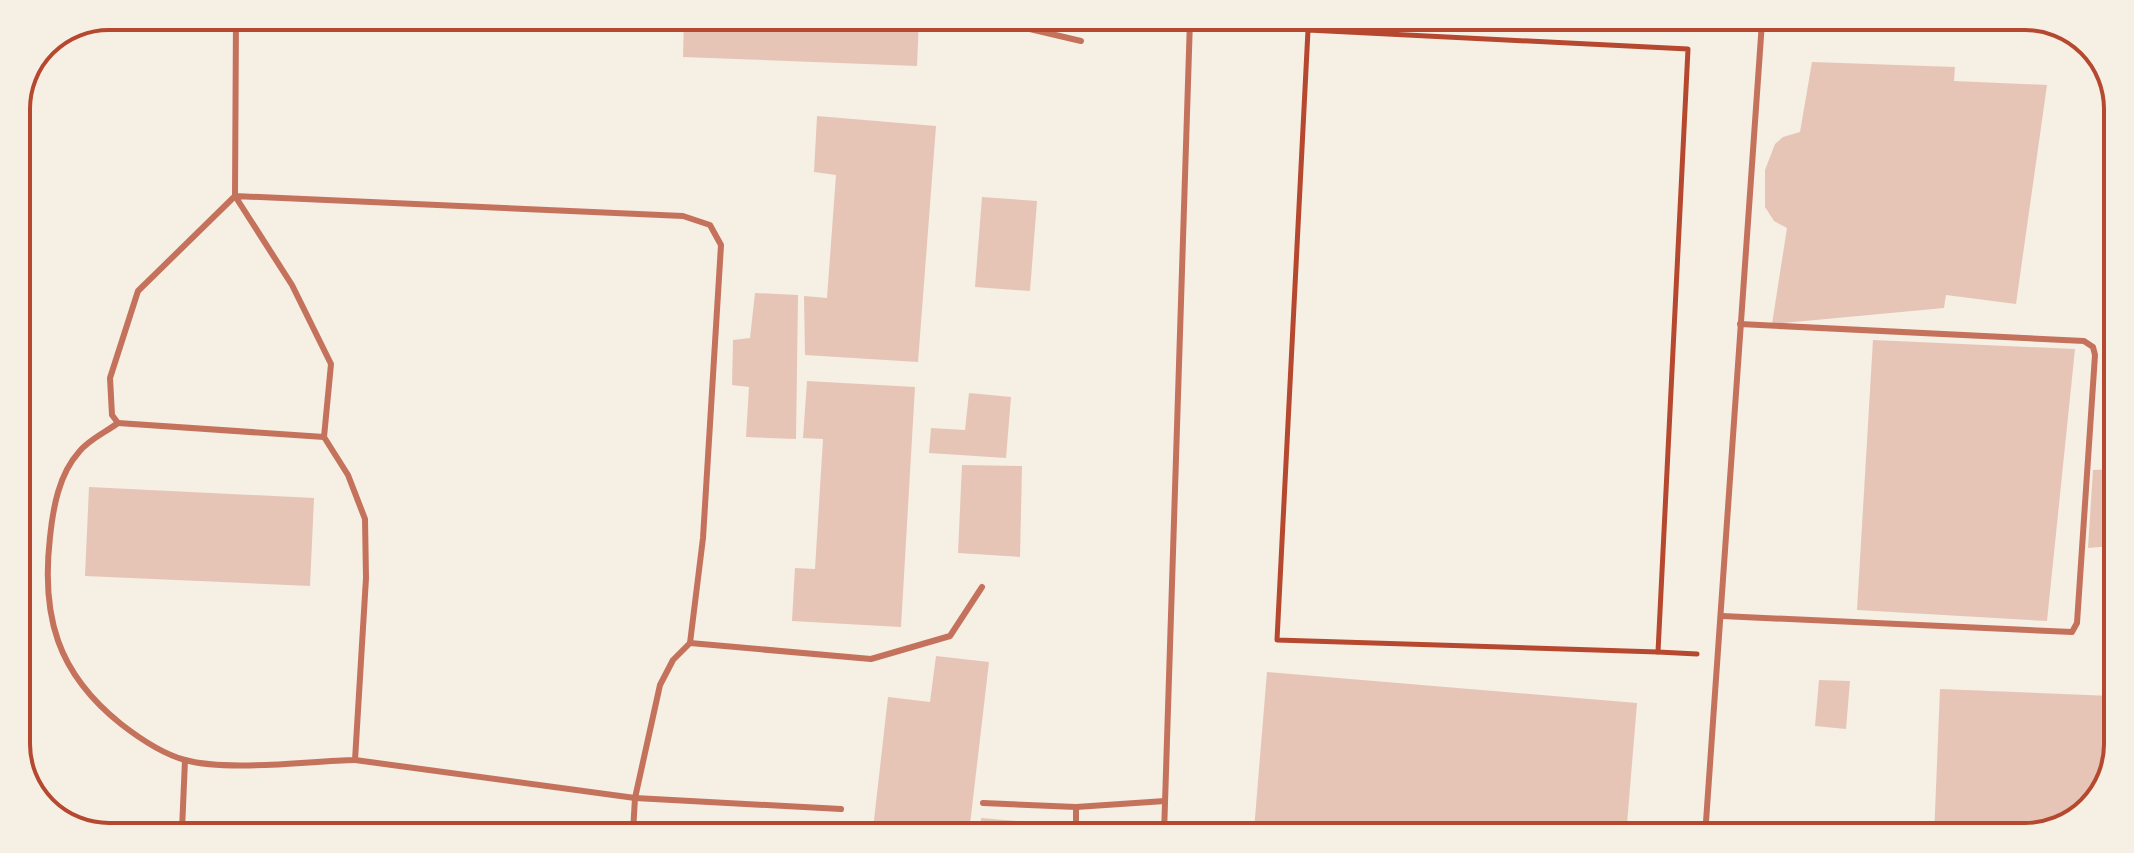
<svg xmlns="http://www.w3.org/2000/svg" width="2134" height="853" viewBox="0 0 2134 853" font-family="Helvetica,sans-serif">
<style>
.building{fill:#e6c5b7}
.lines{fill:none;stroke-linecap:round;stroke-linejoin:round}
.path{stroke:#b5482f;stroke-width:5}
.service{stroke:#c5725c;stroke-width:6}
.rim{fill:none;stroke:#b5482f;stroke-width:4}
</style>
<rect width="100%" height="100%" fill="#f6efe4"/>
<!-- building -->
<g class="building">
<polygon points="684,18 919,19 917,66 683,57"/>
<polygon points="1812,62 1955,67 1954,81 2047,85 2016,304 1946,295 1944,308 1772,324 1787,228 1774,221 1765,207 1765,170 1775,144 1783,137 1800,132"/>
<polygon points="817,116 936,126 918,362 805,355 804,296 827,298 836,175 814,172"/>
<polygon points="982,197 1037,201 1030,291 975,287"/>
<polygon points="755,293 798,295 796,439 746,437 749,387 732,385 733,340 750,338"/>
<polygon points="1873,340 2075,349 2047,621 1857,610"/>
<polygon points="807,381 915,387 901,627 792,621 795,568 815,569 823,439 803,438"/>
<polygon points="969,393 1011,397 1006,458 929,453 931,428 965,430"/>
<polygon points="962,465 1022,466 1020,557 958,553"/>
<polygon points="2114,469 2113,546 2088,548 2093,470"/>
<polygon points="89,487 314,498 310,586 85,576"/>
<polygon points="936,656 989,662 969,833 873,829 888,697 930,702"/>
<polygon points="1267,672 1637,703 1626,836 1302,834 1254,830"/>
<polygon points="1819,680 1850,681 1846,729 1815,726"/>
<polygon points="1940,689 2112,696 2111,779 2077,821 2025,837 1934,837"/>
<polygon points="981,818 1019,821 1018,833 980,833"/>
</g>
<g class="lines">
<!-- path -->
<g class="path">
<polygon points="1308,30 1688,49 1658,652 1277,640"/>
<polyline points="1658,652 1697,654"/>
</g>
<!-- service -->
<g class="service">
<path d="M236,16L235,196L292,285L331,364L324,437L348,475L365,519L366,578L355,760C307,761 229,772 185,760C163,754 139,738 121,724C57,673 41,616 50,537C53,508 59,474 79,452C88,440 106,432 118,423L112,415L110,378L138,291L235,196L683,216L710,225L721,245L703,538L690,643L673,660L660,685L635,798L633,832"/>
<polyline points="1013,19 1017,26 1081,41"/>
<polyline points="118,423 324,437"/>
<polyline points="1722,616 2072,632 2077,623 2095,355 2093,347 2084,341 1740,324"/>
<polyline points="690,643 871,659 950,636 982,587"/>
<polyline points="355,760 635,798 841,809"/>
<polyline points="983,803 1076,807 1165,801"/>
<polyline points="182,830 185,760"/>
<polyline points="1076,834 1076,807"/>
<polyline points="1164,834 1190,20"/>
<polyline points="1705,836 1762,22"/>
</g>
</g>
<!-- crop -->
<path d="M0 0H2134V853H0ZM109 30H2025A79 79 0 0 1 2104 109V744A79 79 0 0 1 2025 823H109A79 79 0 0 1 30 744V109A79 79 0 0 1 109 30Z" fill="#f6efe4" fill-rule="evenodd"/>
<path class="rim" d="M109 30H2025A79 79 0 0 1 2104 109V744A79 79 0 0 1 2025 823H109A79 79 0 0 1 30 744V109A79 79 0 0 1 109 30Z"/>
</svg>
